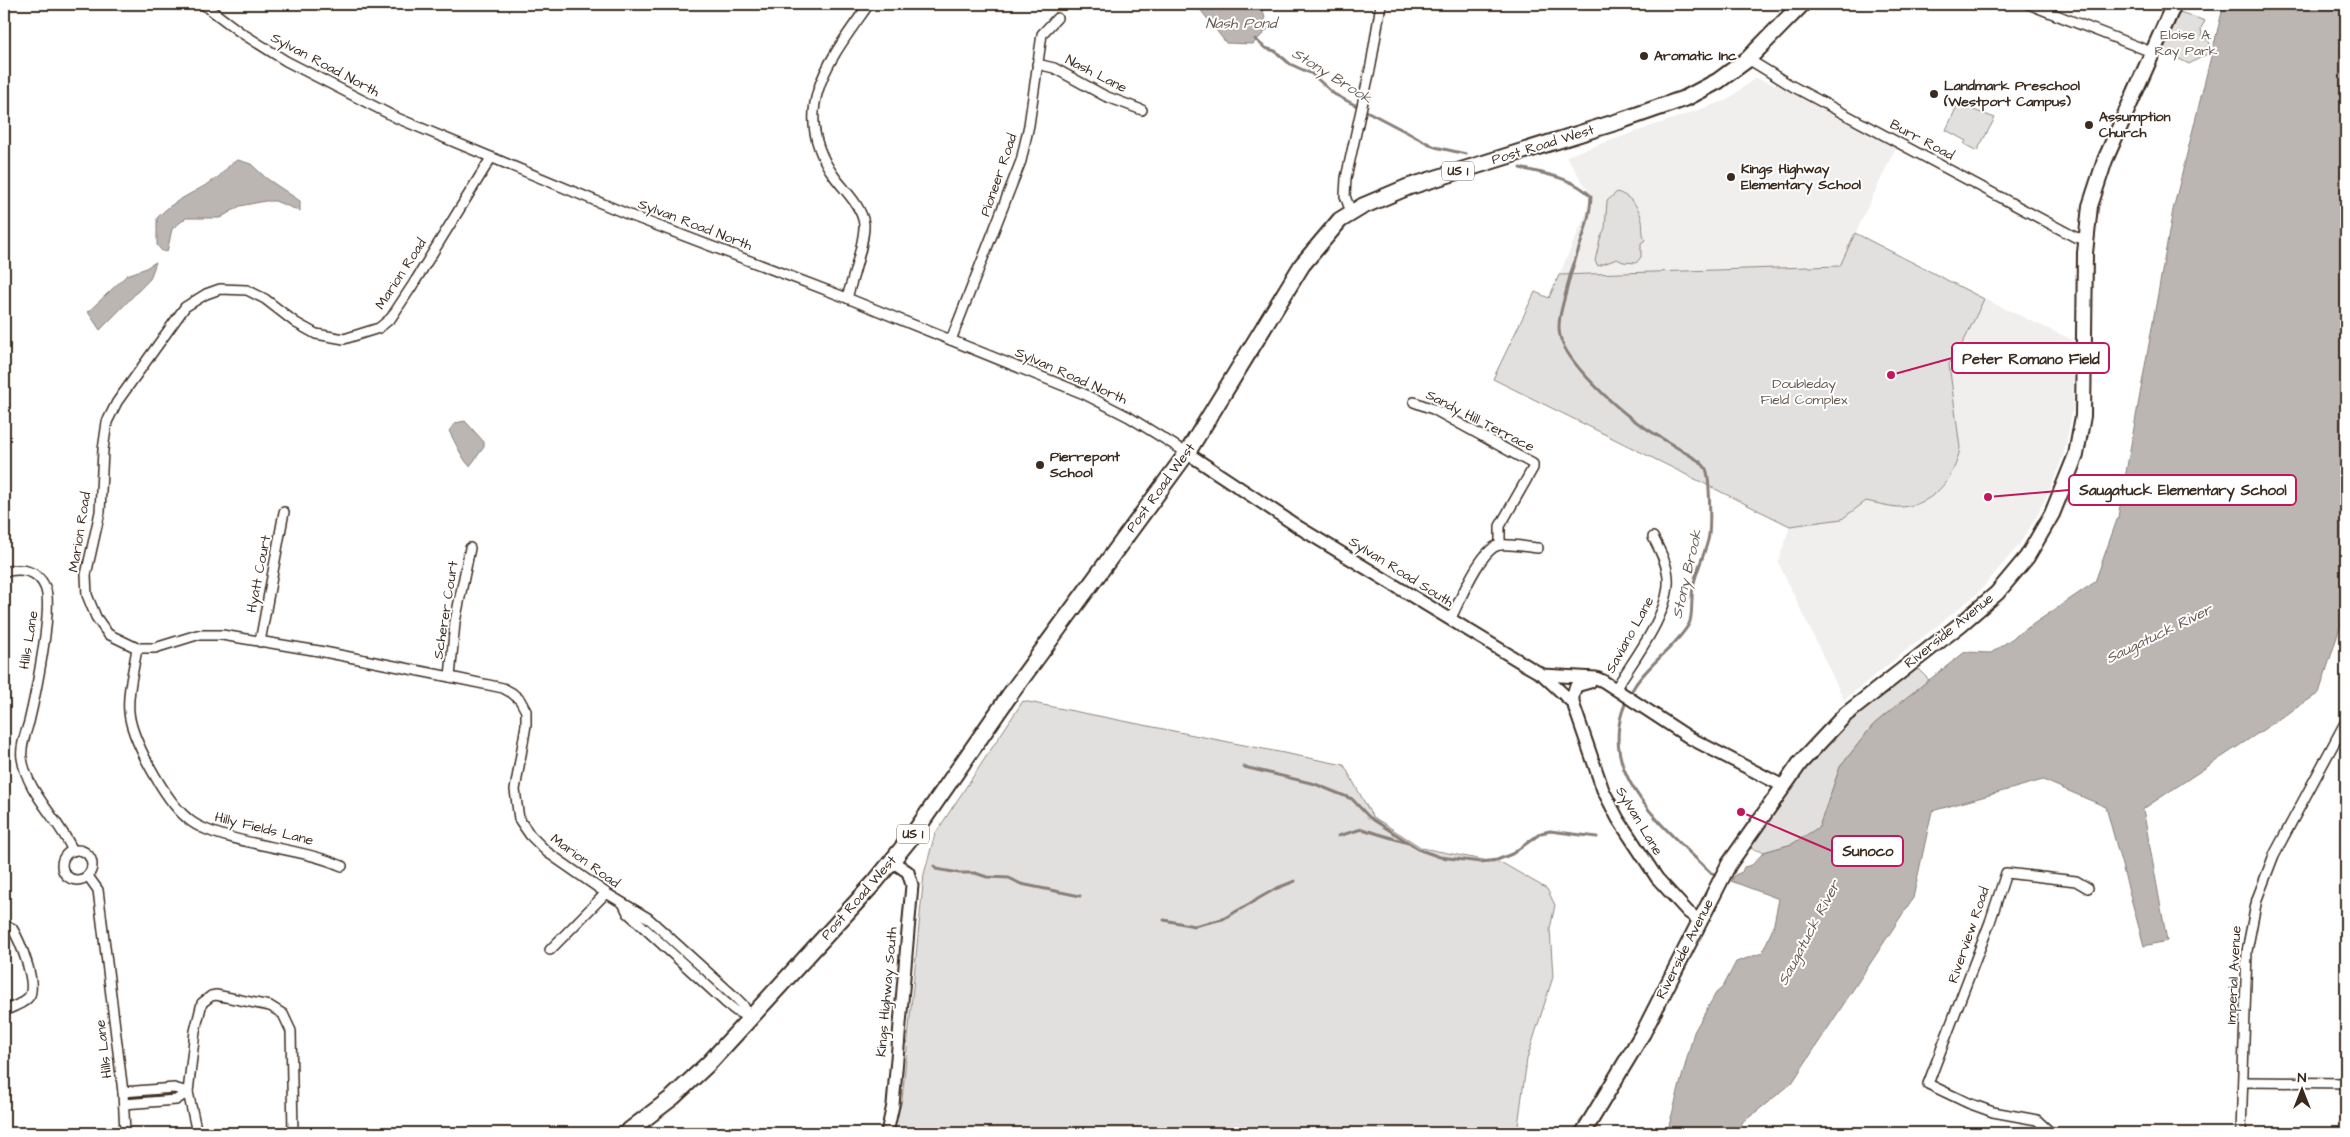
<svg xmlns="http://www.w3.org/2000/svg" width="2350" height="1137" viewBox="0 0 2350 1137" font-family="'Architects Daughter',sans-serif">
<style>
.built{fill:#f1efee}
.green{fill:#e2e0de;stroke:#8e857e}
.water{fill:#bcb6b3;stroke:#887e77}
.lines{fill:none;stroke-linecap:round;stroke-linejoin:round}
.stream{stroke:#887e77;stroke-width:3}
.minor-casing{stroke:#3b2a1e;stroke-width:12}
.tertiary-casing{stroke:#3b2a1e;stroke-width:15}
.secondary-casing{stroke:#3b2a1e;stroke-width:18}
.primary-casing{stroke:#3b2a1e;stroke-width:19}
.minor{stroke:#fff;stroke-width:9}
.tertiary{stroke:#fff;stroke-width:11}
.secondary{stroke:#fff;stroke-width:14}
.primary{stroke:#fff;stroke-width:15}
.poi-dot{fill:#3b2a1e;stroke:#fff;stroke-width:2}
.labels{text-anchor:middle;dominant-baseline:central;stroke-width:4;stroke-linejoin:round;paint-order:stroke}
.shield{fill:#fff;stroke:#766a62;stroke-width:1}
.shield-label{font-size:12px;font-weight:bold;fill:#3b2a1e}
.park-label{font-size:14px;fill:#65584e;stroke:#fff}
.poi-label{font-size:14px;font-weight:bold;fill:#3b2a1e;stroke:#fff;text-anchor:start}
.street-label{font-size:14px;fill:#3b2a1e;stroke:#fff}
.water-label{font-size:15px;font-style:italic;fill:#685b52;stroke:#fff}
.leader{fill:none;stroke:#c2185b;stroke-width:2}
.callout-dot{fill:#c2185b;stroke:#fff;stroke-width:2}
.callout{fill:#fff;stroke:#c2185b;stroke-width:2}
.callout-label{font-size:15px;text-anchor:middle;font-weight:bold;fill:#3b2a1e}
</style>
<rect width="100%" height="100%" fill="#fff"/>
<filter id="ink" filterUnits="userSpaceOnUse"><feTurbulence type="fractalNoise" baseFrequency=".02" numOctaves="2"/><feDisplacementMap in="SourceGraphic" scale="10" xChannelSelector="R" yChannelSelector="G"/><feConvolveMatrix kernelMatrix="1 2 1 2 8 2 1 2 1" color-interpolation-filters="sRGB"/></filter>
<g filter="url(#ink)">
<!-- built -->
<g class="built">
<polygon points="1755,78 1778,85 1896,147 1840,266 1559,275 1593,198 1566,156 1727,100"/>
<polygon points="1984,299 2075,341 2073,408 2064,453 2056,475 2038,514 2019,545 1978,593 1844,700 1778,562 1790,526 1842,519 1866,501 1898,507 1960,448 1949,364 1965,339"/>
</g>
<!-- green -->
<g class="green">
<path d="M2180,12L2205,21L2201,28L2202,36C2210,40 2212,44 2209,53L2189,64L2163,51Z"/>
<polygon points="1958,104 1995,118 1977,151 1964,144 1966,141 1946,130"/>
<path d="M1617,192C1629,196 1638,205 1641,217C1644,225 1641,232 1645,240L1641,243V257L1636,263L1623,262L1617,259L1598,266L1595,261L1600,239L1605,228L1607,201Z"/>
<path d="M1855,233L1984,299L1965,339L1949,364L1960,448C1955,479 1931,508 1897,507C1887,506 1876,503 1866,501L1842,519L1790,526L1493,379L1535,292L1549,298L1559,275L1840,266Z"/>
<path d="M1917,668L1929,680L1873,725L1840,767L1819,827L1807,836L1792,844L1764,852L1749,848C1781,800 1815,751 1859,712C1878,696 1898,682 1917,668Z"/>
<polygon points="1023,701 1344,765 1372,816 1422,848 1504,864 1547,889 1555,905 1550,929 1553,977 1527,1059 1517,1133 893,1133 902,1100 924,874 935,834"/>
</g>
<!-- water -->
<g class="water">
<polygon points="1196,4 1261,4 1268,29 1253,44 1226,43"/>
<polygon points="2224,4 2346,4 2346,619 2342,621 2319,693 2143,809 2167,941 2144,946 2106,807 2043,780 1932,811 1913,898 1792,1083 1742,1123 1741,1133 1667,1133 1694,1032 1716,993 1723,987 1736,962 1762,953 1773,928 1779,899 1731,881 1735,875 1742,872 1744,867 1752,865 1764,852 1792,844 1819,827 1840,767 1873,725 1898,704 1965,652 1991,653 2095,582 2118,517 2173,210"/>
<path d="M238,160L251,164L266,178L300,201V211L275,201H265L240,206L220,218H186L172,229L167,252L162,251L157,245V218C174,199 197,192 217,178C225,172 228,164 238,160Z"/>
<polygon points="156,262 150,279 100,330 88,312 127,275 144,269"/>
<path d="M465,421L484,442V447L470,466C465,464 453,438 449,431L455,423Z"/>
</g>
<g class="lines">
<!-- stream -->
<g class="stream">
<polyline points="1255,39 1265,48 1275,51 1290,64 1312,74 1334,94 1435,147 1466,154"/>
<path d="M1520,168C1544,174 1572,177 1591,196C1590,227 1575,254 1568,284C1565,299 1556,320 1560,336C1566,363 1620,412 1644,427C1662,439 1680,449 1699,461C1701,463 1705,466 1706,469C1710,478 1711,531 1708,540C1704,556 1696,571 1693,587C1691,596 1693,618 1689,624C1675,648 1649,663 1634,687C1585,765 1659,822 1711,873L1718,875"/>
<polyline points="1244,767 1315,784 1352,799 1369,817 1420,850 1440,857 1481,862 1497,860 1512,854 1541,833 1550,831 1597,837"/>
<polyline points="1338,836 1362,829 1408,843"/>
<polyline points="934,866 936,869 959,873 975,873 987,877 1009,878 1021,884 1080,896"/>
<polyline points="1164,920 1194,926 1223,919 1275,889 1295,881"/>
</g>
<!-- minor casing -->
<g class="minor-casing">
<g id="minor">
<polyline points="203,4 240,32 286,61 397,118 632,216 847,298 1084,394 1129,417 1187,453"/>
<polyline points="2028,4 2154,53"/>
<polyline points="1748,59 1792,86 2075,237 2086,239"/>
<polyline points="1037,64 1054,68 1105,96 1142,110"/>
<polyline points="491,158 414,283 391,318 379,328 344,339 316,334 296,323 265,299 247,290 220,289 206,294 185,307 117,402 107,422 103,450 100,512 86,575 87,595 96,617 108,634 137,648 155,648 197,635 222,635 319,651 450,677 503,688 512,693 520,700 526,711 526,725 515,790 519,819 530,835 547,852 606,893 648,918 735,997 743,1005 750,1018 736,1011 726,1003 628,913 624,905"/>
<polyline points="1351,212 1345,196 1346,178 1371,65 1381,4"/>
<path d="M847,298C852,280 865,241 864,224C862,206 843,189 834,176C787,110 831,58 869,4"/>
<polyline points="951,340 1021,161 1029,125 1042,34 1057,18"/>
<polyline points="1414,402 1433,409 1533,464 1533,468 1500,526 1500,545"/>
<path d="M4,572C20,568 37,569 45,587C54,606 35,697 29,722C26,732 20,747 22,758C27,793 59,819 73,851"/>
<path d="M1450,620C1459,603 1481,547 1500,545C1512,544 1526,547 1538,548"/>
<polyline points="260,642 284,512"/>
<path d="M137,648C134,669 127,692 129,712C131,739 166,801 187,818C193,824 202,828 210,831C252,847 299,848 342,866"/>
<polyline points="450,677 455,622 470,548"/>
<path d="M1616,688C1634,659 1671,612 1668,577C1667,563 1659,549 1653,537"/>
<circle cx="77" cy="865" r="15"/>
<polyline points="88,876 98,890 123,1092 125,1133"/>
<path d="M4,926L12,928C20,941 36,980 30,995C26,1003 12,1007 4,1011"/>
<polyline points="550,950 606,893"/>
<polyline points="2243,1082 2346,1083"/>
<polyline points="123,1092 174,1088 188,1092 176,1100 124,1104"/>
<polyline points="197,1133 188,1092 195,1031 202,1003 211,996 216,995 270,1006 283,1014 291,1031 293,1133"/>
<polyline points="2051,1133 2037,1120 1993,1112 1968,1103 1928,1084 1990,922 2006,873 2076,881 2088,888"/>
<polyline points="2241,1133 2247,951 2257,899 2274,855 2346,721"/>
</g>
</g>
<!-- tertiary casing -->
<g class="tertiary-casing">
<g id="tertiary">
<polyline points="1187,453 1300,528 1529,667 1543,675 1596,678 1603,681 1690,738 1783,786"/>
<polyline points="1544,676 1573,703 1603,790 1618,819 1657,878 1688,912 1699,920"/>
<polyline points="1573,703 1573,695 1576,686 1590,682"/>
<polyline points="887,1133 893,1105 912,885 908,872 892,861"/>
</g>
</g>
<!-- secondary casing -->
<g class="secondary-casing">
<polyline id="secondary" points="1583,1133 1643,1033 1729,864 1800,763 1845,715 1961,624 1997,593 2027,557 2052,514 2076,455 2083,416 2085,253 2090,206 2105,160 2174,4"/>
</g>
<!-- primary casing -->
<g class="primary-casing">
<polyline id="primary" points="626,1133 673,1097 709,1063 875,882 912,836 1009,696 1187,453 1302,265 1340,220 1363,206 1408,187 1620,121 1686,98 1718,81 1748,59 1802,4"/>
</g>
<!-- minor -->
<use href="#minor" class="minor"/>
<!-- tertiary -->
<use href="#tertiary" class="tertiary"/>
<!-- secondary -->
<use href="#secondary" class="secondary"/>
<!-- primary -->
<use href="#primary" class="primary"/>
</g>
</g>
<!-- markers -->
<g class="poi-dot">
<circle cx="1644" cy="56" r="5"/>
<circle cx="1934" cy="94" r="5"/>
<circle cx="2089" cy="125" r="5"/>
<circle cx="1731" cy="177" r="5"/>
<circle cx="1040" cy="465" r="5"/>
</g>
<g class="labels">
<!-- shield labels -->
<g class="shield">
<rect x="1442" y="161.5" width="32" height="19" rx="4"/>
<rect x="897" y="824.5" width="32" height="19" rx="4"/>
</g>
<g class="shield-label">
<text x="1458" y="171">US 1</text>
<text x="913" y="834">US 1</text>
</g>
<!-- park labels -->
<g class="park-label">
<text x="2186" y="35">Eloise A.<tspan x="2186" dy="16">Ray Park</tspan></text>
<text x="1804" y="384">Doubleday<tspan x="1804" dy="16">Field Complex</tspan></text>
</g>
<!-- poi labels -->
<g class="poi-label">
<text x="1654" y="56">Aromatic Inc</text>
<text x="1944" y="86">Landmark Preschool<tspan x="1944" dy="16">(Westport Campus)</tspan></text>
<text x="2099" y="117">Assumption<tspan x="2099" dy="16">Church</tspan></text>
<text x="1741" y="169">Kings Highway<tspan x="1741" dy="16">Elementary School</tspan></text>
<text x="1050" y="457">Pierrepont<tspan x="1050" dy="16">School</tspan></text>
</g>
<!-- street labels -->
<g class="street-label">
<text transform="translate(325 65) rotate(28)">Sylvan Road North</text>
<text transform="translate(1096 74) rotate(27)">Nash Lane</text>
<text transform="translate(1922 140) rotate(28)">Burr Road</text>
<text transform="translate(1543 145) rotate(-17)">Post Road West</text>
<text transform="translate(999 175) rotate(-71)">Pioneer Road</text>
<text transform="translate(695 225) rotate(21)">Sylvan Road North</text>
<text transform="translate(401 274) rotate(-57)">Marion Road</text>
<text transform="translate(1071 376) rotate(24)">Sylvan Road North</text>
<text transform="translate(1480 421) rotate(27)">Sandy Hill Terrace</text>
<text transform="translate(1161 488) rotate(-54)">Post Road West</text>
<text transform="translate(80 532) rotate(-81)">Marion Road</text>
<text transform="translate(1401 572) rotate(32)">Sylvan Road South</text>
<text transform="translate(259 574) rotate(-79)">Hyatt Court</text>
<text transform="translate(446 610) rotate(-81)">Scherer Court</text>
<text transform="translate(1949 631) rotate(-39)">Riverside Avenue</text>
<text transform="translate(1630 635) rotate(-61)">Saviano Lane</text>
<text transform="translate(29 640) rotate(-81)">Hills Lane</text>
<text transform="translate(1639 821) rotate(59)">Sylvan Lane</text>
<text transform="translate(264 829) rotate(14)">Hilly Fields Lane</text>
<text transform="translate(585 861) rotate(36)">Marion Road</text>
<text transform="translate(859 898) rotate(-49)">Post Road West</text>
<text transform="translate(1969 935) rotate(-71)">Riverview Road</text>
<text transform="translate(1685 949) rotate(-63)">Riverside Avenue</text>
<text transform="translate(2234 975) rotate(-87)">Imperial Avenue</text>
<text transform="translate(887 992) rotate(-85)">Kings Highway South</text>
<text transform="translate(104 1049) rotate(-97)">Hills Lane</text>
</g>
<!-- water labels -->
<g class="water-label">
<text x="1241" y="23">Nash Pond</text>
<text transform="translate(1332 76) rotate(32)">Stony Brook</text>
<text transform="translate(1687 574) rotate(-77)">Stony Brook</text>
<text transform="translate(2159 634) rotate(-26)">Saugatuck River</text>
<text transform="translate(1809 933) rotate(-62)">Saugatuck River</text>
</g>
</g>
<!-- callouts -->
<path class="leader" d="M1891 375L1952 358M1988 497L2069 490M1741 812L1832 851"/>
<g class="callout-dot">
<circle cx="1891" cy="375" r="5"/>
<circle cx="1988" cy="497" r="5"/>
<circle cx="1741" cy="812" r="5"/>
</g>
<g class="callout">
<rect x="1952" y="343" width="157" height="30" rx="5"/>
<rect x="2069" y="475" width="227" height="30" rx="5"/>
<rect x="1832" y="836" width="71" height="30" rx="5"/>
</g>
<g class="callout-label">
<text x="2031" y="364">Peter Romano Field</text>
<text x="2183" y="495">Saugatuck Elementary School</text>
<text x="1868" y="856">Sunoco</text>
</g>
<!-- margin -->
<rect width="2350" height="1137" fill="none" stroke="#fff" stroke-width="20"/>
<rect x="10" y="10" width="2330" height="1117" fill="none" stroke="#3b2a1e" stroke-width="2" filter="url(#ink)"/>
<!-- north arrow -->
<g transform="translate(2302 1090)" stroke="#ffffff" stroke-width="4" paint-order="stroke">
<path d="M0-4L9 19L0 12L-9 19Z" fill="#3b2a1e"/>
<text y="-8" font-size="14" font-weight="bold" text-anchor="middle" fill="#3b2a1e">N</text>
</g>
</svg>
